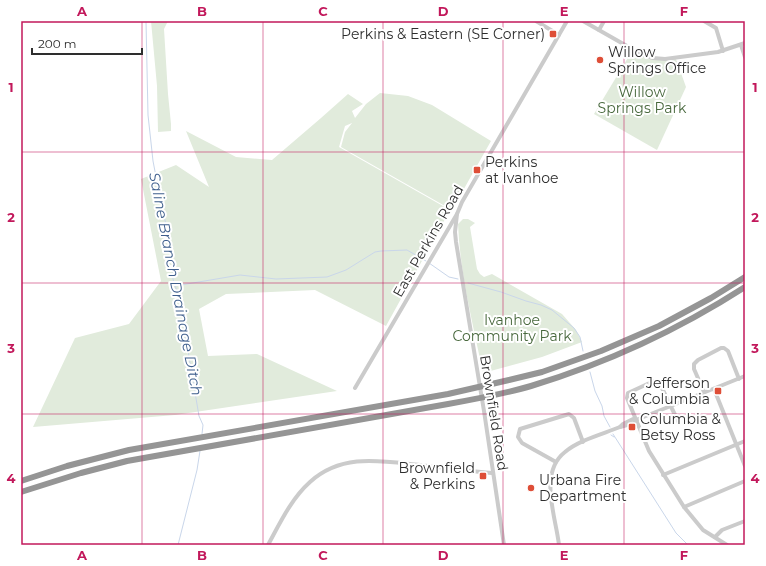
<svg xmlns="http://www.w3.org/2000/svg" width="766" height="566" viewBox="0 0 766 566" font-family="Montserrat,sans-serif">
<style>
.green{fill:#e1ebdc}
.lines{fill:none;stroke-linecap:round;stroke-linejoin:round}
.stream{stroke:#c9d6ea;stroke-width:1}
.minor{stroke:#cbcbcb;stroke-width:4}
.highway{stroke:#959595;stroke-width:6}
.grid{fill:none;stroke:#c2185b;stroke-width:1;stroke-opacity:0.55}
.poi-dot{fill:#de4e37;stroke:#fff;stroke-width:1.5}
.labels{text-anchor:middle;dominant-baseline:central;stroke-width:4;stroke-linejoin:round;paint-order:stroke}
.poi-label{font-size:14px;fill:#2e2e2e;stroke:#fff;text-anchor:start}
.park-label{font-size:14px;fill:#48683d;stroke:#fff}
.street-label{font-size:14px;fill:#2e2e2e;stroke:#fff}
.water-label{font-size:15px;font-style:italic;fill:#3f5f8d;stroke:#fff}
.neatline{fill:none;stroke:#c2185b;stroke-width:1.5}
.grid-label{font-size:13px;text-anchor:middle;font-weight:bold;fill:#c2185b}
</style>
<rect width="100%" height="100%" fill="#fff"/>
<!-- green -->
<g class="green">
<polygon points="151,21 168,21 164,29 168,94 171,124 171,131 158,132 157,86"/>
<polygon points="632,51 644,57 676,59 686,87 657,150 594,114"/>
<polygon points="380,93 408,96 432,105 491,141 452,210 341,147 345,132 352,123 345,126 339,147 450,210 386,326 315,290 226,294 199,309 208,356 257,354 337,391 175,415 33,427 75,338 129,324 161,281 141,179 176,165 209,187 186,131 236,157 272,160 321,118 348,94 363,104 352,111 355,118 366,104"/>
<path d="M463,219H468L475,223L470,227L477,269L480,274L484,277L492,274L562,314L576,330L582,342L542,357L483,373C473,324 460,274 458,224Z"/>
</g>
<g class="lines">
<!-- stream -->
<g class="stream">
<polyline points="146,21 148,115 153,161 163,213 172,246 173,279 179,298 199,416 203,425 202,434"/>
<polyline points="429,263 449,277 458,279"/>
<polyline points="468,283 501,292 526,301 541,305 552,310 574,328 580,337 583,351"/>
<polyline points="175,286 240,275 276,279 327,277 346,270 375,252 381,251 407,250 426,261"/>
<polyline points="590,372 595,391 602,406 604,416 610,427"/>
<polyline points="613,434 676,533 688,545"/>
<polyline points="611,435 614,437"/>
<polyline points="178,545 197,470 200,451"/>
</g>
<!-- minor -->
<g class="minor">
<polyline points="536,21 559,35"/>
<polyline points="583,21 641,54 653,58 665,59 718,52 745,43"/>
<polyline points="704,21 716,28 723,51"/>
<polyline points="599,30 604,21"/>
<polyline points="741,45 745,57"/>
<polyline points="457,214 455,232 456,242 484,411 504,545"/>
<polyline points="355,388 457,214 462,202 567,21"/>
<polyline points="714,389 745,466"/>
<polyline points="704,392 694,369 694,364 698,360 721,348 724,348 728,351 739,379"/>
<polyline points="679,423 659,382 654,381 628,393 627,398 649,451 684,507 703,530 727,545"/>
<polyline points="620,427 634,423 636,420"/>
<polyline points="556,462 522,443 518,437 520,429 569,414 574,418 583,442"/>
<polyline points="663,475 745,441"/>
<polyline points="684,507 745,481"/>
<polyline points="715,537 722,530 745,521"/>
<path d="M268,545C280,523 291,499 310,482C342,453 381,461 420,465C444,468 468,471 492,473"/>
<path d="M559,545C556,517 538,473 565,452C579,440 603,434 620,427L623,424L633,419L636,420L745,376"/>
</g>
<!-- highway -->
<g class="highway">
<polyline points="21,481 67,466 129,450 448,394 509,380 542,372 601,351 659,326 711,298 745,277"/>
<path d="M21,492L81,473L127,461L448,404C476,399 504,394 531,386C607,363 678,330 745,287"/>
</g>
</g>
<!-- grid -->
<path class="grid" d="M142,21V545M263,21V545M383,21V545M503,21V545M624,21V545M21,152H745M21,283H745M21,414H745"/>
<!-- markers -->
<g class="poi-dot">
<rect x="549" y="30" width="8" height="8" rx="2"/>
<circle cx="600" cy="60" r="4"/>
<rect x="473" y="166" width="8" height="8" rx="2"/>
<rect x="714" y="387" width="8" height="8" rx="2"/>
<rect x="628" y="423" width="8" height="8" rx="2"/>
<rect x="479" y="472" width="8" height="8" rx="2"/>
<circle cx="531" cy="488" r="4"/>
</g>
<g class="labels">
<!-- poi labels -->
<g class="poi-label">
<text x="545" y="34" text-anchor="end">Perkins &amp; Eastern (SE Corner)</text>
<text x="608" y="52">Willow<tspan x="608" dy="16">Springs Office</tspan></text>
<text x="485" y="162">Perkins<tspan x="485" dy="16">at Ivanhoe</tspan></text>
<text x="710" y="383" text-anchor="end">Jefferson<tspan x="710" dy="16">&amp; Columbia</tspan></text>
<text x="640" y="419">Columbia &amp;<tspan x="640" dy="16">Betsy Ross</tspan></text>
<text x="475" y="468" text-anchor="end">Brownfield<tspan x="475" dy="16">&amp; Perkins</tspan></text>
<text x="539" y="480">Urbana Fire<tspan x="539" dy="16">Department</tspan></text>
</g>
<!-- park labels -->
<g class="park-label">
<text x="642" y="92">Willow<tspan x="642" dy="16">Springs Park</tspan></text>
<text x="512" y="320">Ivanhoe<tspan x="512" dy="16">Community Park</tspan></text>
</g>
<!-- street labels -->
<g class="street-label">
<text transform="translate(428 241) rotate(-60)">East Perkins Road</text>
<text transform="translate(494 413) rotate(81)">Brownfield Road</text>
</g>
<!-- water labels -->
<g class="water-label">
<text transform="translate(176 284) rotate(79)">Saline Branch Drainage Ditch</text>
</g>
</g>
<!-- border -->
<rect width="766" height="566" fill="none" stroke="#ffffff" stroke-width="44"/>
<!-- scale -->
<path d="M32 48v6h110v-6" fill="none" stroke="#2e2e2e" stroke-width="2"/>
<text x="38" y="48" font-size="12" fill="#2e2e2e" stroke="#ffffff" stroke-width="3" paint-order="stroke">200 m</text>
<rect x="22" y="22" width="722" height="522" class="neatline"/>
<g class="grid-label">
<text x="82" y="16">A</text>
<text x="202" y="16">B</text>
<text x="323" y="16">C</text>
<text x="443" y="16">D</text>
<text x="564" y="16">E</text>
<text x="684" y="16">F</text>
<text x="11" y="92">1</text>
<text x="755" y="92">1</text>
<text x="11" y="222">2</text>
<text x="755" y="222">2</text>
<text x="11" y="353">3</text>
<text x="755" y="353">3</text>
<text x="11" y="483">4</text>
<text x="755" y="483">4</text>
<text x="82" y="560">A</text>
<text x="202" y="560">B</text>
<text x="323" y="560">C</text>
<text x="443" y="560">D</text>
<text x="564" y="560">E</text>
<text x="684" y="560">F</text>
</g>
</svg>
